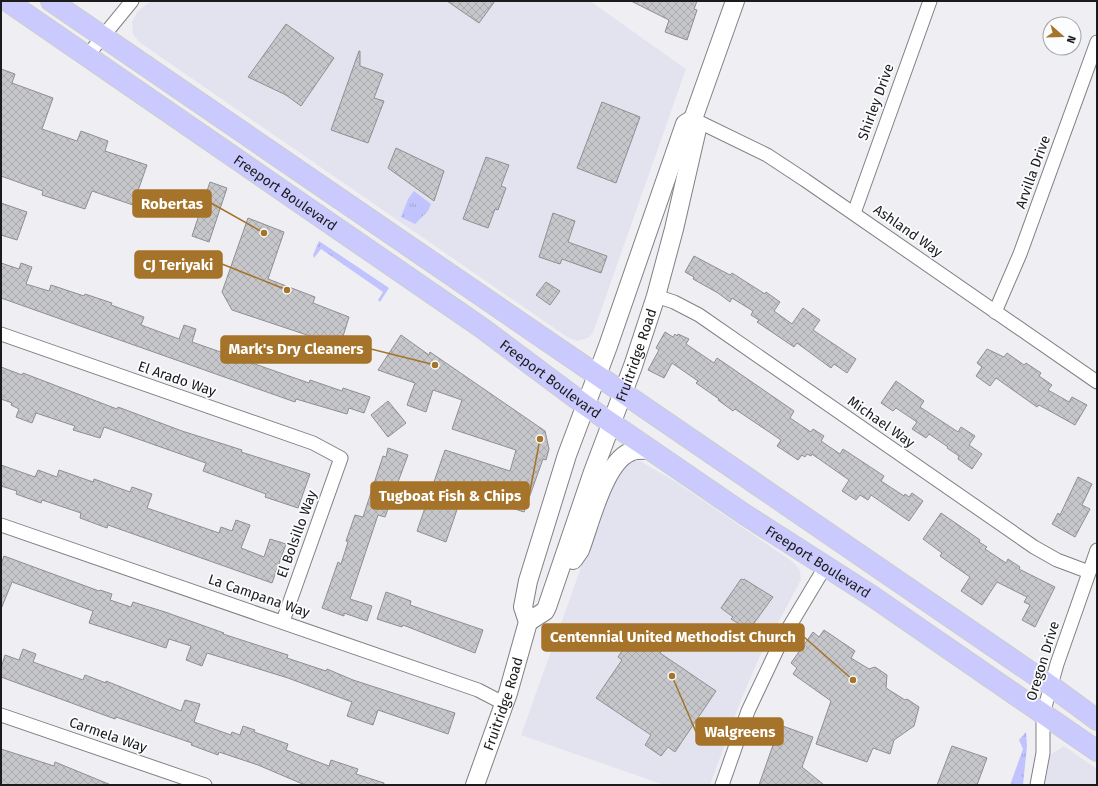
<svg xmlns="http://www.w3.org/2000/svg" width="1098" height="786" viewBox="0 0 1098 786" font-family="'Fira Sans',sans-serif">
<style>
.built{fill:#e2e3ef}
.grass{fill:url(#grass-tufts)}
.building{fill:url(#building-cross-hatch);stroke:#8f8f93}
.lines{fill:none;stroke-linecap:round;stroke-linejoin:round}
.minor-casing{stroke:#818185;stroke-width:15}
.secondary-casing{stroke:#818185;stroke-width:20}
.primary-casing{stroke:#cdcdcd;stroke-width:22}
.minor{stroke:#fff;stroke-width:13}
.secondary{stroke:#fff;stroke-width:18}
.primary{stroke:#cacaff;stroke-width:20}
.labels{text-anchor:middle;dominant-baseline:central;stroke-width:3.5;stroke-linejoin:round;paint-order:stroke}
.street-label{font-size:14px;fill:#1b1b1c;stroke:#fcfdfe}
.leader{fill:none;stroke:#a57329;stroke-width:1.5}
.callout-dot{fill:#a57329;stroke:#fcfdfe;stroke-width:1.5}
.callout{fill:#a57329;stroke:#a57329;stroke-width:1.5}
.callout-label{font-size:15px;text-anchor:middle;font-weight:bold;fill:#fff}
</style>
<defs>
<pattern id="grass-tufts" width="24" height="20" patternUnits="userSpaceOnUse"><rect width="24" height="20" fill="#c1c3fe"/><path d="M3 7l-1-3M5 7V3M7 7l1-3M15 17l-1-3M17 17v-4M19 17l1-3" fill="none" stroke="#a5a7d9"/></pattern>
<pattern id="building-cross-hatch" width="8" height="8" patternUnits="userSpaceOnUse"><rect width="8" height="8" fill="#c6c7cb"/><path d="M0 0l8 8M0 8l8-8" fill="none" stroke="#aaaaae"/></pattern>
</defs>
<rect width="100%" height="100%" fill="#efeff3"/>
<!-- built -->
<g class="built">
<polygon points="151,1 590,1 686,69 593,333 588,338 577,341 567,337 139,42 133,34 132,22 138,11"/>
<polygon points="634,460 640,461 676,482 793,562 800,570 801,580 760,656 741,700 710,785 664,785 521,735 613,478 627,462"/>
<polygon points="1064,746 1097,769 1097,785 1045,785 1050,755"/>
</g>
<!-- grass -->
<g class="grass">
<polygon points="414,191 431,204 428,211 415,224 401,217 408,199"/>
<polygon points="319,241 389,288 380,302 378,300 383,292 321,249 314,258 313,255"/>
<polygon points="1026,732 1027,746 1023,785 1010,785 1023,749 1019,740"/>
</g>
<!-- building -->
<g class="building">
<polygon points="447,1 495,1 479,23"/>
<polygon points="631,1 697,1 694,9 697,10 687,40 665,32 669,20"/>
<polygon points="286,24 334,58 301,106 286,95 248,77"/>
<polygon points="359,51 360,51 360,66 383,74 374,98 384,101 368,143 331,130"/>
<polygon points="1,69 15,74 12,83 53,98 42,129 77,141 81,131 108,141 105,151 147,165 133,205 92,191 85,209 42,195 43,191 1,176"/>
<polygon points="602,102 640,117 616,183 577,168"/>
<polygon points="396,148 444,171 434,201 388,168"/>
<polygon points="486,157 509,165 501,186 506,188 498,210 495,209 488,228 463,219"/>
<polygon points="210,182 227,188 209,242 192,236"/>
<polygon points="1,203 27,212 17,240 1,235"/>
<polygon points="553,213 575,221 568,242 607,256 601,273 562,259 560,264 539,257"/>
<polygon points="248,218 284,232 268,279 315,297 313,303 349,317 340,346 232,310 222,292"/>
<polygon points="694,256 730,275 732,273 765,294 766,292 780,302 774,311 792,324 803,308 820,320 813,330 856,359 847,373 834,364 831,368 797,343 794,347 757,322 759,320 751,315 753,311 732,298 730,302 718,293 693,279 694,277 685,272"/>
<polygon points="1,263 19,269 21,263 32,267 26,284 49,291 51,285 84,296 85,294 112,303 111,305 144,317 141,325 179,339 184,325 196,329 192,342 309,383 310,380 342,391 343,388 370,397 364,413 349,408 347,414 296,399 295,402 1,298"/>
<polygon points="546,282 560,291 550,305 536,295"/>
<polygon points="665,332 673,337 675,334 677,336 678,334 689,339 686,344 714,363 717,358 794,411 790,418 811,432 813,429 824,436 821,441 840,454 843,449 884,476 881,481 904,496 905,494 909,497 912,493 923,501 909,521 871,495 868,500 860,495 856,500 842,491 849,480 812,454 811,456 807,454 805,457 802,455 798,460 777,446 781,440 735,409 733,411 718,400 719,399 696,383 698,381 672,363 664,378 648,370 659,350 656,348"/>
<polygon points="401,335 429,355 430,352 545,431 549,449 546,460 543,459 524,512 463,492 446,542 417,531 445,450 510,471 516,450 452,429 462,400 433,390 426,412 407,405 415,383 378,370"/>
<polygon points="987,349 1004,357 1007,353 1024,365 1026,363 1041,373 1039,376 1052,385 1048,390 1069,402 1072,397 1087,405 1075,425 1039,405 1037,407 996,378 990,386 976,376 982,367 977,363"/>
<polygon points="1,367 22,375 23,373 117,409 118,407 182,431 242,450 241,452 310,474 298,508 265,497 266,494 203,471 206,463 104,427 100,438 73,430 75,426 36,413 32,423 16,417 19,409 11,405 12,403 1,399"/>
<polygon points="896,381 924,401 920,407 958,432 961,427 975,436 969,445 982,454 972,469 958,459 959,456 947,448 948,447 929,434 926,438 912,429 917,422 896,408 893,411 881,403"/>
<polygon points="388,401 406,423 388,437 371,415"/>
<polygon points="388,448 408,455 385,517 378,515 350,599 372,606 367,621 344,613 344,616 322,608 338,562 341,564 348,542 346,541 355,515 363,517 383,456 386,457"/>
<polygon points="1,465 35,477 38,470 57,477 59,470 93,482 94,479 130,492 132,487 152,494 147,508 219,533 221,527 232,531 236,520 250,525 241,548 264,557 270,539 286,544 272,583 108,525 107,528 80,518 81,513 42,500 41,503 16,494 17,491 1,486"/>
<polygon points="1078,477 1092,484 1082,505 1090,509 1075,537 1052,524 1058,513 1060,515"/>
<polygon points="941,513 980,540 979,542 987,547 985,549 1006,563 1008,559 1020,567 1019,569 1055,587 1035,627 1022,620 1030,605 1024,602 1027,597 997,582 982,605 961,591 970,577 940,556 942,553 923,539"/>
<polygon points="4,556 99,591 100,590 112,594 110,600 131,607 133,602 165,612 224,633 223,634 288,655 287,658 326,671 327,669 353,680 455,713 448,734 378,710 373,725 347,716 352,702 288,678 207,653 202,666 186,660 191,646 169,639 166,648 89,623 93,611 12,582 1,609 1,564"/>
<polygon points="741,579 743,580 744,579 773,597 749,630 731,619 733,617 721,608"/>
<polygon points="386,592 411,601 410,605 483,630 475,653 403,625 402,627 377,619"/>
<polygon points="636,630 663,649 660,653 716,691 675,752 668,747 661,756 645,745 651,735 596,698 622,660 618,657"/>
<polygon points="824,630 855,651 851,658 869,669 875,667 887,675 886,688 905,700 907,699 919,707 914,726 894,740 890,754 873,748 867,762 816,744 831,701 793,674 797,668 791,663 813,632 819,637"/>
<polygon points="23,649 36,654 33,662 83,680 85,675 106,683 106,681 181,711 185,700 200,704 194,722 231,735 232,732 240,735 243,726 255,730 254,732 288,744 286,750 329,766 331,760 358,769 356,774 384,783 384,785 305,785 258,765 219,752 218,755 191,745 192,743 116,717 115,719 1,677 1,668 5,655 19,660"/>
<polygon points="780,725 813,737 802,767 824,785 759,785"/>
<polygon points="952,746 987,758 977,785 937,785"/>
<polygon points="1,749 54,766 55,762 111,785 1,785"/>
</g>
<g class="lines">
<!-- minor casing -->
<g class="minor-casing">
<g id="minor">
<polyline points="87,56 132,1"/>
<polyline points="693,119 767,155 805,180 1097,382"/>
<polyline points="854,213 930,1"/>
<polyline points="656,296 674,302 699,315 1034,547 1057,560 1089,572"/>
<polyline points="995,312 1020,254 1097,42"/>
<polyline points="1,334 313,443 341,458 283,621"/>
<polyline points="1,525 478,690 505,704"/>
<polyline points="1,715 205,785"/>
<polyline points="722,785 748,711 783,637 825,567"/>
<polyline points="1037,785 1043,753 1043,714 1057,664 1097,550"/>
</g>
</g>
<!-- secondary casing -->
<g class="secondary-casing">
<g id="secondary">
<path d="M573,560L580,550C590,524 604,463 630,452C636,449 645,450 652,450"/>
<path id="s1" d="M528,622L545,611L547,607L593,472L633,366L656,296L674,229L697,129L693,119L735,1"/>
<path id="s2" d="M475,785L508,693L528,622L523,607L528,581L567,455L608,346L685,124L693,119"/>
</g>
</g>
<!-- primary casing -->
<g class="primary-casing">
<g id="primary">
<path id="s3" d="M7,1L482,328L585,405L744,514L872,596L1097,751"/>
<polyline points="51,1 1051,686 1097,720"/>
</g>
</g>
<!-- minor -->
<use href="#minor" class="minor"/>
<!-- secondary -->
<use href="#secondary" class="secondary"/>
<!-- primary -->
<use href="#primary" class="primary"/>
</g>
<g class="labels">
<!-- street labels -->
<g class="street-label">
<text transform="translate(876 102) rotate(-70)">Shirley Drive</text>
<text transform="translate(1033 172) rotate(-70)">Arvilla Drive</text>
<text stroke="none"><textPath href="#s3" startOffset="338">Freeport Boulevard</textPath></text>
<text transform="translate(908 231) rotate(35)">Ashland Way</text>
<text stroke="none"><textPath href="#s1" startOffset="292">Fruitridge Road</textPath></text>
<text stroke="none"><textPath href="#s3" startOffset="662">Freeport Boulevard</textPath></text>
<text transform="translate(177 379) rotate(19)">El Arado Way</text>
<text transform="translate(881 422) rotate(35)">Michael Way</text>
<text transform="translate(297 534) rotate(-70)">El Bolsillo Way</text>
<text stroke="none"><textPath href="#s3" startOffset="986">Freeport Boulevard</textPath></text>
<text transform="translate(259 596) rotate(19)">La Campana Way</text>
<text transform="translate(1043 661) rotate(-73)">Oregon Drive</text>
<text stroke="none"><textPath href="#s2" startOffset="86">Fruitridge Road</textPath></text>
<text transform="translate(108 735) rotate(19)">Carmela Way</text>
</g>
</g>
<!-- callouts -->
<path class="leader" d="M264 233L211 203M287 290L222 264M435 365L371 349M540 439L529 496M853 680L804 637M672 676L696 732"/>
<g class="callout-dot">
<circle cx="264" cy="233" r="4"/>
<circle cx="287" cy="290" r="4"/>
<circle cx="435" cy="365" r="4"/>
<circle cx="540" cy="439" r="4"/>
<circle cx="853" cy="680" r="4"/>
<circle cx="672" cy="676" r="4"/>
</g>
<g class="callout">
<rect x="133" y="190" width="78" height="27" rx="4"/>
<rect x="135" y="251" width="87" height="27" rx="4"/>
<rect x="221" y="336" width="150" height="27" rx="4"/>
<rect x="371" y="482" width="158" height="27" rx="4"/>
<rect x="542" y="624" width="262" height="27" rx="4"/>
<rect x="696" y="718" width="87" height="27" rx="4"/>
</g>
<g class="callout-label">
<text x="172" y="209">Robertas</text>
<text x="178" y="270">CJ Teriyaki</text>
<text x="296" y="354">Mark's Dry Cleaners</text>
<text x="450" y="501">Tugboat Fish &amp; Chips</text>
<text x="673" y="642">Centennial United Methodist Church</text>
<text x="740" y="737">Walgreens</text>
</g>
<!-- border -->
<rect width="1098" height="786" fill="none" stroke="#1b1b1c" stroke-width="4"/>
<!-- north arrow -->
<g transform="translate(1062 36) rotate(110)"><circle r="19" fill="#fcfdfe" stroke="#a2a3a4"/>
<path d="M0-3L7 15L0 10L-7 15Z" fill="#a57329"/>
<text y="-6" font-size="11" font-weight="bold" text-anchor="middle" fill="#1b1b1c">N</text>
</g>
</svg>
